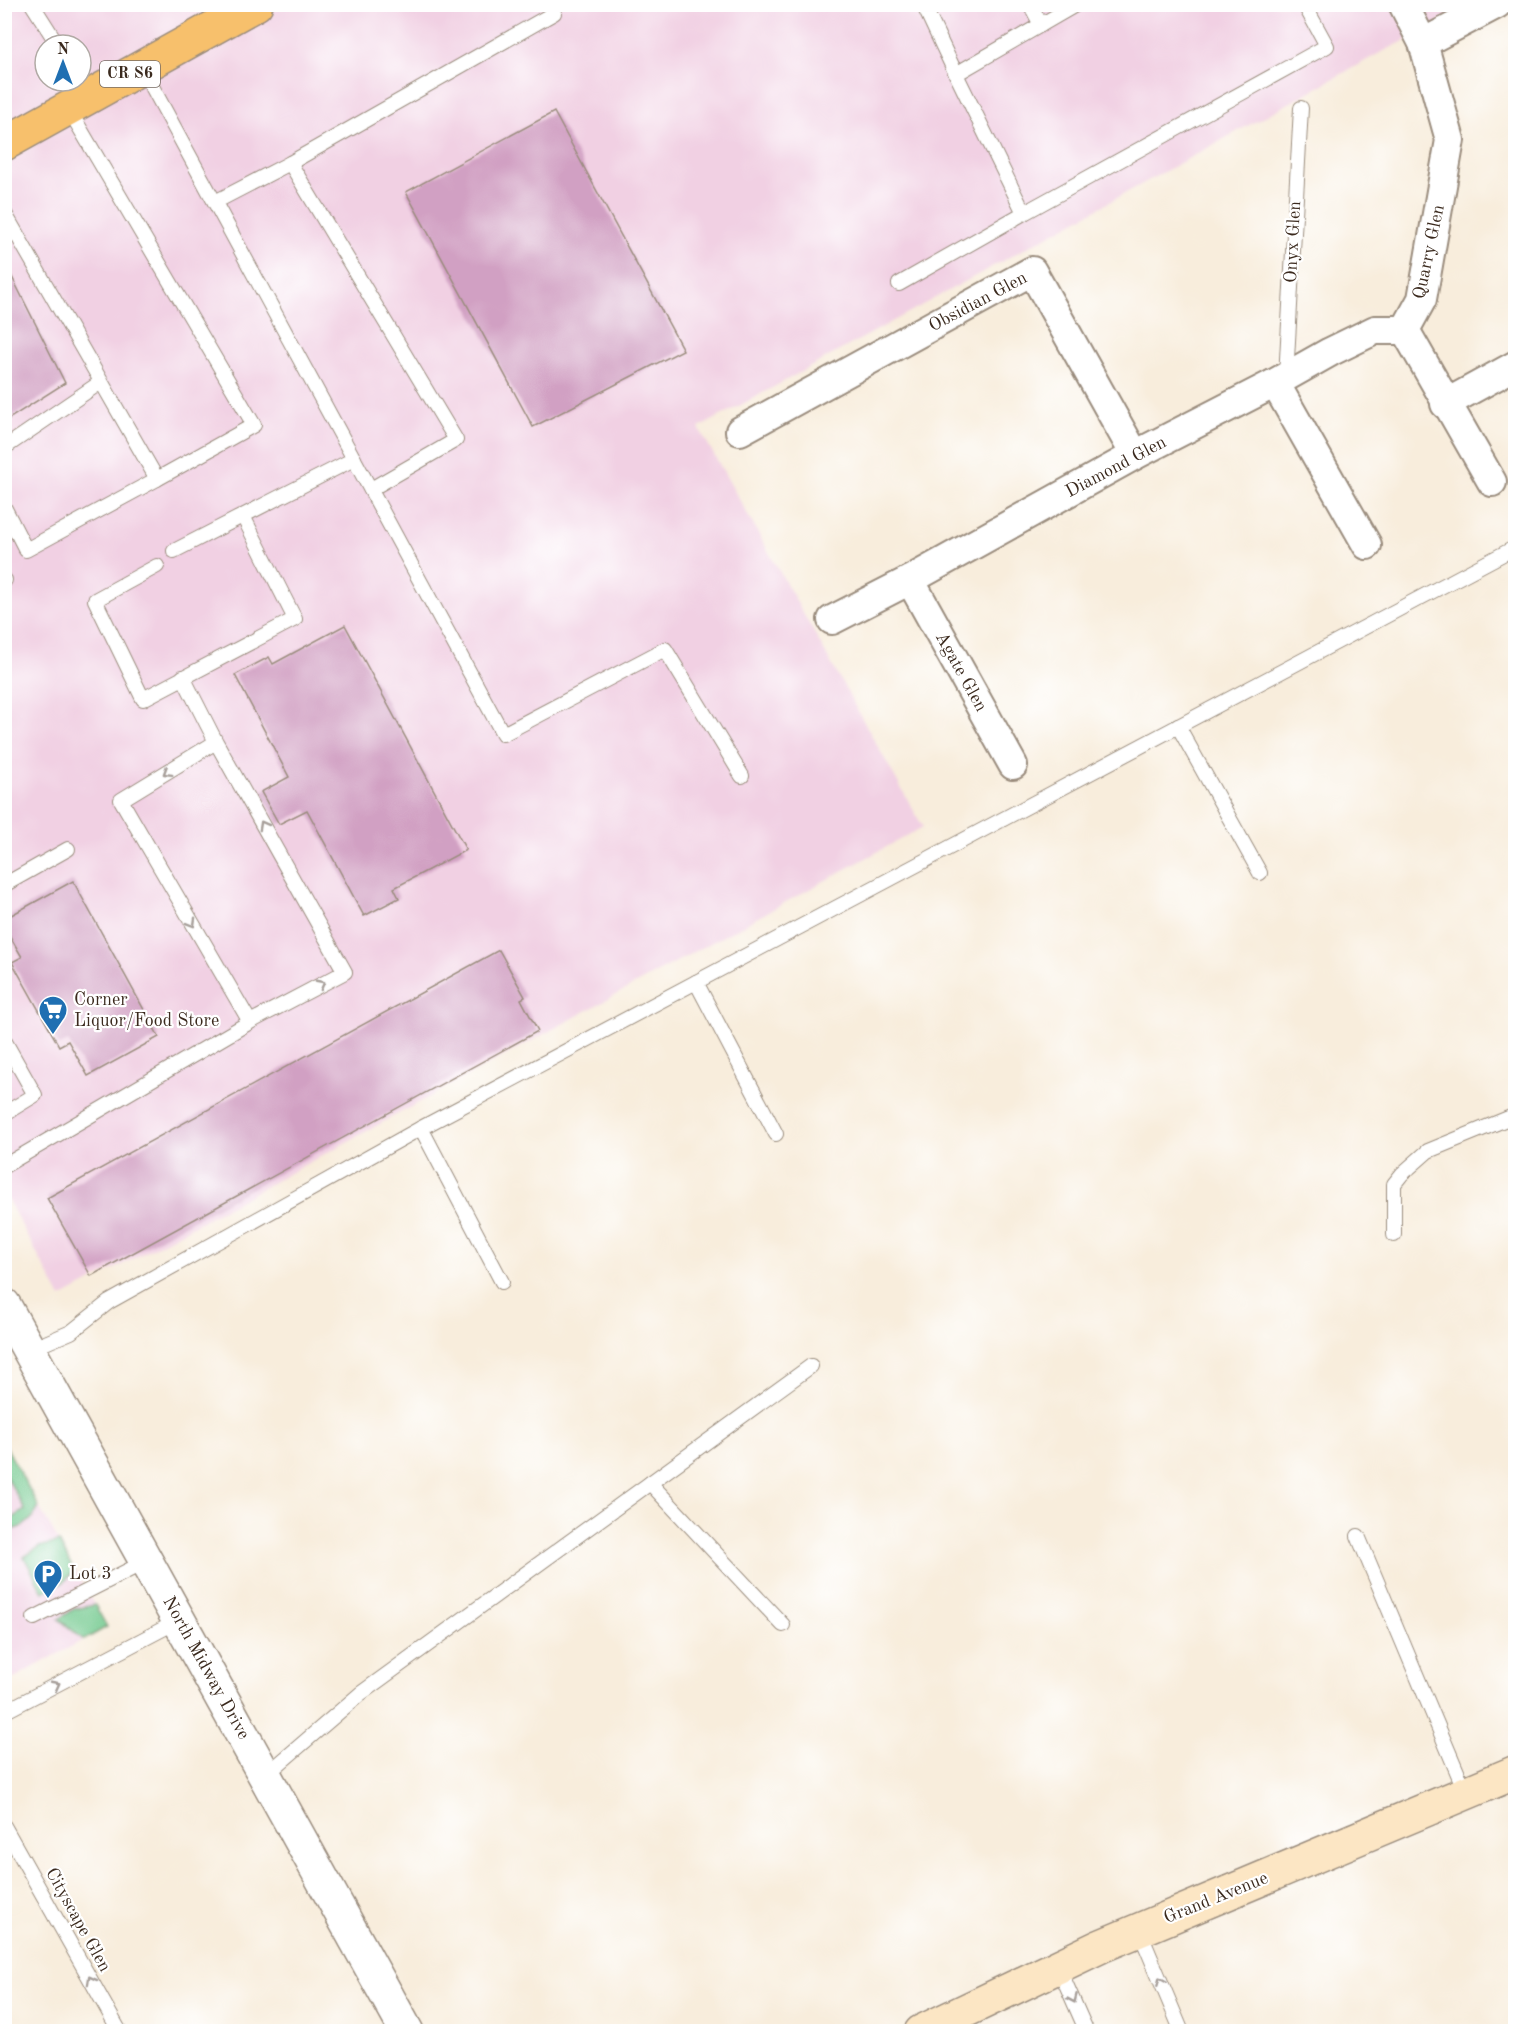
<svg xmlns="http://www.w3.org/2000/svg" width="1520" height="2036" viewBox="0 0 1520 2036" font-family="'Old Standard TT',serif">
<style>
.built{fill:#f1d0e3;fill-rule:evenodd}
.green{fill:#72c98e;stroke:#567a56;stroke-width:1.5}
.building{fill:#d1a0c3}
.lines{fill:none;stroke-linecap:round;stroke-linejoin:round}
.service-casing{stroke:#9a8c7d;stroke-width:16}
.minor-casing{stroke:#9a8c7d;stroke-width:32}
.tertiary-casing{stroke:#9a8c7d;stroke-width:36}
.secondary-casing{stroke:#9a8c7d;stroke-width:36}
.primary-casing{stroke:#9a8c7d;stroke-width:36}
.service{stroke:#fff;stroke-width:14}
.minor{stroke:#fff;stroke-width:28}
.tertiary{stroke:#fff;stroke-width:33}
.secondary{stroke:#fce6c4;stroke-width:33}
.primary{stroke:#f7c06c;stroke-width:33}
.oneway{stroke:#a79f9a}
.labels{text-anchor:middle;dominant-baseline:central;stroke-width:4.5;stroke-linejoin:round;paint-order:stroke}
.shield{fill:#fff;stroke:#766a62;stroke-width:1.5}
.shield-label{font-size:16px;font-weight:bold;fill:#3b2a1e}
.street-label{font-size:18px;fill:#3b2a1e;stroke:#fff}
.poi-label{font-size:18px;fill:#3b2a1e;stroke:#fff;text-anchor:start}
</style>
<rect width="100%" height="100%" fill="#fff"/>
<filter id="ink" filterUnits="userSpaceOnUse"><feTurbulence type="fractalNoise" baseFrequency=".0167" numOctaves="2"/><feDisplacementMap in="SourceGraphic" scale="12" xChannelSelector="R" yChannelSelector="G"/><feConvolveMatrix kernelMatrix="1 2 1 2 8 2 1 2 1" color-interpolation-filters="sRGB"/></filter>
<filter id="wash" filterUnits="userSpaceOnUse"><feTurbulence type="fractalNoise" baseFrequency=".008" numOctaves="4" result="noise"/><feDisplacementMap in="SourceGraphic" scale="24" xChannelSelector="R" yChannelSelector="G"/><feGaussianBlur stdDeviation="1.35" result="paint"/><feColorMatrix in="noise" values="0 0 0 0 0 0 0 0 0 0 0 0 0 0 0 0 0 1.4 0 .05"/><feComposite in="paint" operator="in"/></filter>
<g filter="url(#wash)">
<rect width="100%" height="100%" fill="#f8eddc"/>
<!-- built -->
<g class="built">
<path d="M4,5H1477L1378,54L699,428L923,827L61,1298L4,1193ZM45,45H81V81H45Z"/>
<polygon points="4,1445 107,1627 5,1683 4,1683"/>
</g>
<!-- green -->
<g class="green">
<path d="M5,1445L39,1507C33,1520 23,1529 8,1530L5,1523L25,1510L5,1474Z"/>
<polygon points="59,1542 74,1571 64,1582 43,1592 24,1557 39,1547"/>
<polygon points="95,1605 107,1627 84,1640 59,1619 74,1609"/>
</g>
<g id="blocks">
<!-- building -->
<g class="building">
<polygon points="554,112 683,350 533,427 406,192"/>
<polygon points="11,275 65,383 4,422 4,278"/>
<polygon points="345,625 466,850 394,888 399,898 364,916 307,810 279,824 261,792 289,777 235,675 269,657 273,664"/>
<polygon points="73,881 159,1037 88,1076 68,1041 59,1046 12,962 22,957 4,926 4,919"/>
<polygon points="499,950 525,997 521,999 538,1031 91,1276 47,1198"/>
</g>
</g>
</g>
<g filter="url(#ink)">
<use href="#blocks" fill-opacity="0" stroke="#9a8c7d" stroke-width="1.5"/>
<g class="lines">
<!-- service casing -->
<g class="service-casing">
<g id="service">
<polyline points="32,4 58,45"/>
<polyline points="923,4 956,74 1077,4"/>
<polyline points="1030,4 1041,25"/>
<polyline points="142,68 503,734 665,649 742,776"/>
<polyline points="956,74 1024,213 1327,46 1304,4"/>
<polyline points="215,202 290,163"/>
<polyline points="4,212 157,479 254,425 68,108"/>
<polyline points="899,284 1024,213"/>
<polyline points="1286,377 1301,108"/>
<polyline points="4,448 101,382"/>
<polyline points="371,489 456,440 290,163 554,13 549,4"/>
<polyline points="4,507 26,550 157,479"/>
<polyline points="174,551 354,459"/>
<polyline points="157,566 95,600 143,699 295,619 243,516"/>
<polyline points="4,581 5,580"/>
<polyline points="183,677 216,742 345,972 250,1022 121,800 216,742"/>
<polyline points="1178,726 1260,873"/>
<polyline points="4,885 68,849"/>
<polyline points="696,982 776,1134"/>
<polyline points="4,1040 35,1095 4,1114"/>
<polyline points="421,1128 502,1282"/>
<polyline points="4,1166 250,1022"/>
<polyline points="1394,1235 1394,1184 1402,1174 1428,1151 1516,1115"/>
<polyline points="29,1350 71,1332 109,1302 421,1128 1516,547"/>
<polyline points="650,1483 783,1625"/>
<polyline points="1358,1536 1466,1793"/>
<polyline points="34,1618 147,1561"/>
<polyline points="4,1712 180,1620"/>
<polyline points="266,1775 360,1694 811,1366"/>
<polyline points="4,1826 120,2032"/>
<polyline points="1139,1930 1182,2032"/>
<polyline points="1058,1966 1087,2032"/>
</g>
</g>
<!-- minor casing -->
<g class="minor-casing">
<g id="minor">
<polyline points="1403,4 1423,43 1450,140 1422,299 1405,330"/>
<polyline points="1423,43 1497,4"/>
<polyline points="1405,330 1492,482"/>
<polyline points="1275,383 1367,545"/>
<polyline points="1445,404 1516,365"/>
<polyline points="740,431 1032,271 1135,455"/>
<polyline points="910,580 1013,765"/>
<polyline points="832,620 910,580 1135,455 1275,383 1330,352 1375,330 1405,330"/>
</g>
</g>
<!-- tertiary casing -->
<g class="tertiary-casing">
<polyline id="tertiary" points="4,1305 407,2032"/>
</g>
<!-- secondary casing -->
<g class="secondary-casing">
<polyline id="secondary" points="921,2032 1101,1946 1516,1772"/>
</g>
<!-- primary casing -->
<g class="primary-casing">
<polyline id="primary" points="4,144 256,4"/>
</g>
<!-- service -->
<use href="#service" class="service"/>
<!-- minor -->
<use href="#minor" class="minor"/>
<!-- tertiary -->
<use href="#tertiary" class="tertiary"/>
<!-- secondary -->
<use href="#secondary" class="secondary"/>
<!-- primary -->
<use href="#primary" class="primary"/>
</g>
<!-- one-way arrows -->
<defs><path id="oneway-chevron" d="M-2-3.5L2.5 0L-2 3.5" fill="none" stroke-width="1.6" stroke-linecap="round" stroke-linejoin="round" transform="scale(1.5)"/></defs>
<g class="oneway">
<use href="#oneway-chevron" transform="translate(167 772) rotate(148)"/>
<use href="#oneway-chevron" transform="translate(263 825) rotate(-119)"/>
<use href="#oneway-chevron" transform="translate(192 923) rotate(60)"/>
<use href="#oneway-chevron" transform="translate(321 984) rotate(-28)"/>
<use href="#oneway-chevron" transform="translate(56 1685) rotate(-28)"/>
<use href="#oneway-chevron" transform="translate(91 1980) rotate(-119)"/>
<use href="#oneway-chevron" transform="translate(1161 1981) rotate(-113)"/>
<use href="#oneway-chevron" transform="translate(1073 1999) rotate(66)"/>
</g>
</g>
<!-- icons -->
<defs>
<g id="supermarket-pin" transform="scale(1.5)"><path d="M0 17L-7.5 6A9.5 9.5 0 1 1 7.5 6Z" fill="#1f6fb2" stroke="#fff"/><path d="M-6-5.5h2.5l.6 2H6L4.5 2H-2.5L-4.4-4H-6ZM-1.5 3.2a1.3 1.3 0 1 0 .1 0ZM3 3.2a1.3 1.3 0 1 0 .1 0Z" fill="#fff"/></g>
<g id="parking-pin" transform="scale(1.5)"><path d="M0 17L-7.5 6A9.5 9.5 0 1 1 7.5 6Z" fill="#1f6fb2" stroke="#fff"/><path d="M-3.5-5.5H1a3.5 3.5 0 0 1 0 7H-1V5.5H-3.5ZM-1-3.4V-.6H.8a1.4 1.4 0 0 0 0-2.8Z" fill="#fff"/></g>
</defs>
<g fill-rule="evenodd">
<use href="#supermarket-pin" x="53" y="1010"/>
<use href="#parking-pin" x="48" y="1574"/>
</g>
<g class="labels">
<!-- shield labels -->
<rect class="shield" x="100" y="61" width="60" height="26" rx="4.5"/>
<g class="shield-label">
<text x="130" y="74">CR S6</text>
</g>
<!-- street labels -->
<g class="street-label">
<text transform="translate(1293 242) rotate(-87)">Onyx Glen</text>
<text transform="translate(1429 252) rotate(-78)">Quarry Glen</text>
<text transform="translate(978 302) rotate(-28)">Obsidian Glen</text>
<text transform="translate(1116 467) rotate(-28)">Diamond Glen</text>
<text transform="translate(961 672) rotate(61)">Agate Glen</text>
<text transform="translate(206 1668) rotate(61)">North Midway Drive</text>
<text transform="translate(1216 1898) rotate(-22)">Grand Avenue</text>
<text transform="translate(78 1920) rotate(61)">Cityscape Glen</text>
</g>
<!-- poi labels -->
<g class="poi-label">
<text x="74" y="1000">Corner<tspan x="74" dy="21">Liquor/Food Store</tspan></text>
<text x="69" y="1574">Lot 3</text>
</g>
</g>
<!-- margin -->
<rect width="1520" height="2036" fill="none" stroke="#fff" stroke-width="24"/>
<!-- north arrow -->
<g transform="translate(63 63)"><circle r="28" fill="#ffffff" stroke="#b1aaa5" stroke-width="1.5"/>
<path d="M0-4.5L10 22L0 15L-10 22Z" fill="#1f6fb2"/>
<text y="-9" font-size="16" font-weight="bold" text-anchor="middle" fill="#3b2a1e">N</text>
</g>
</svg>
